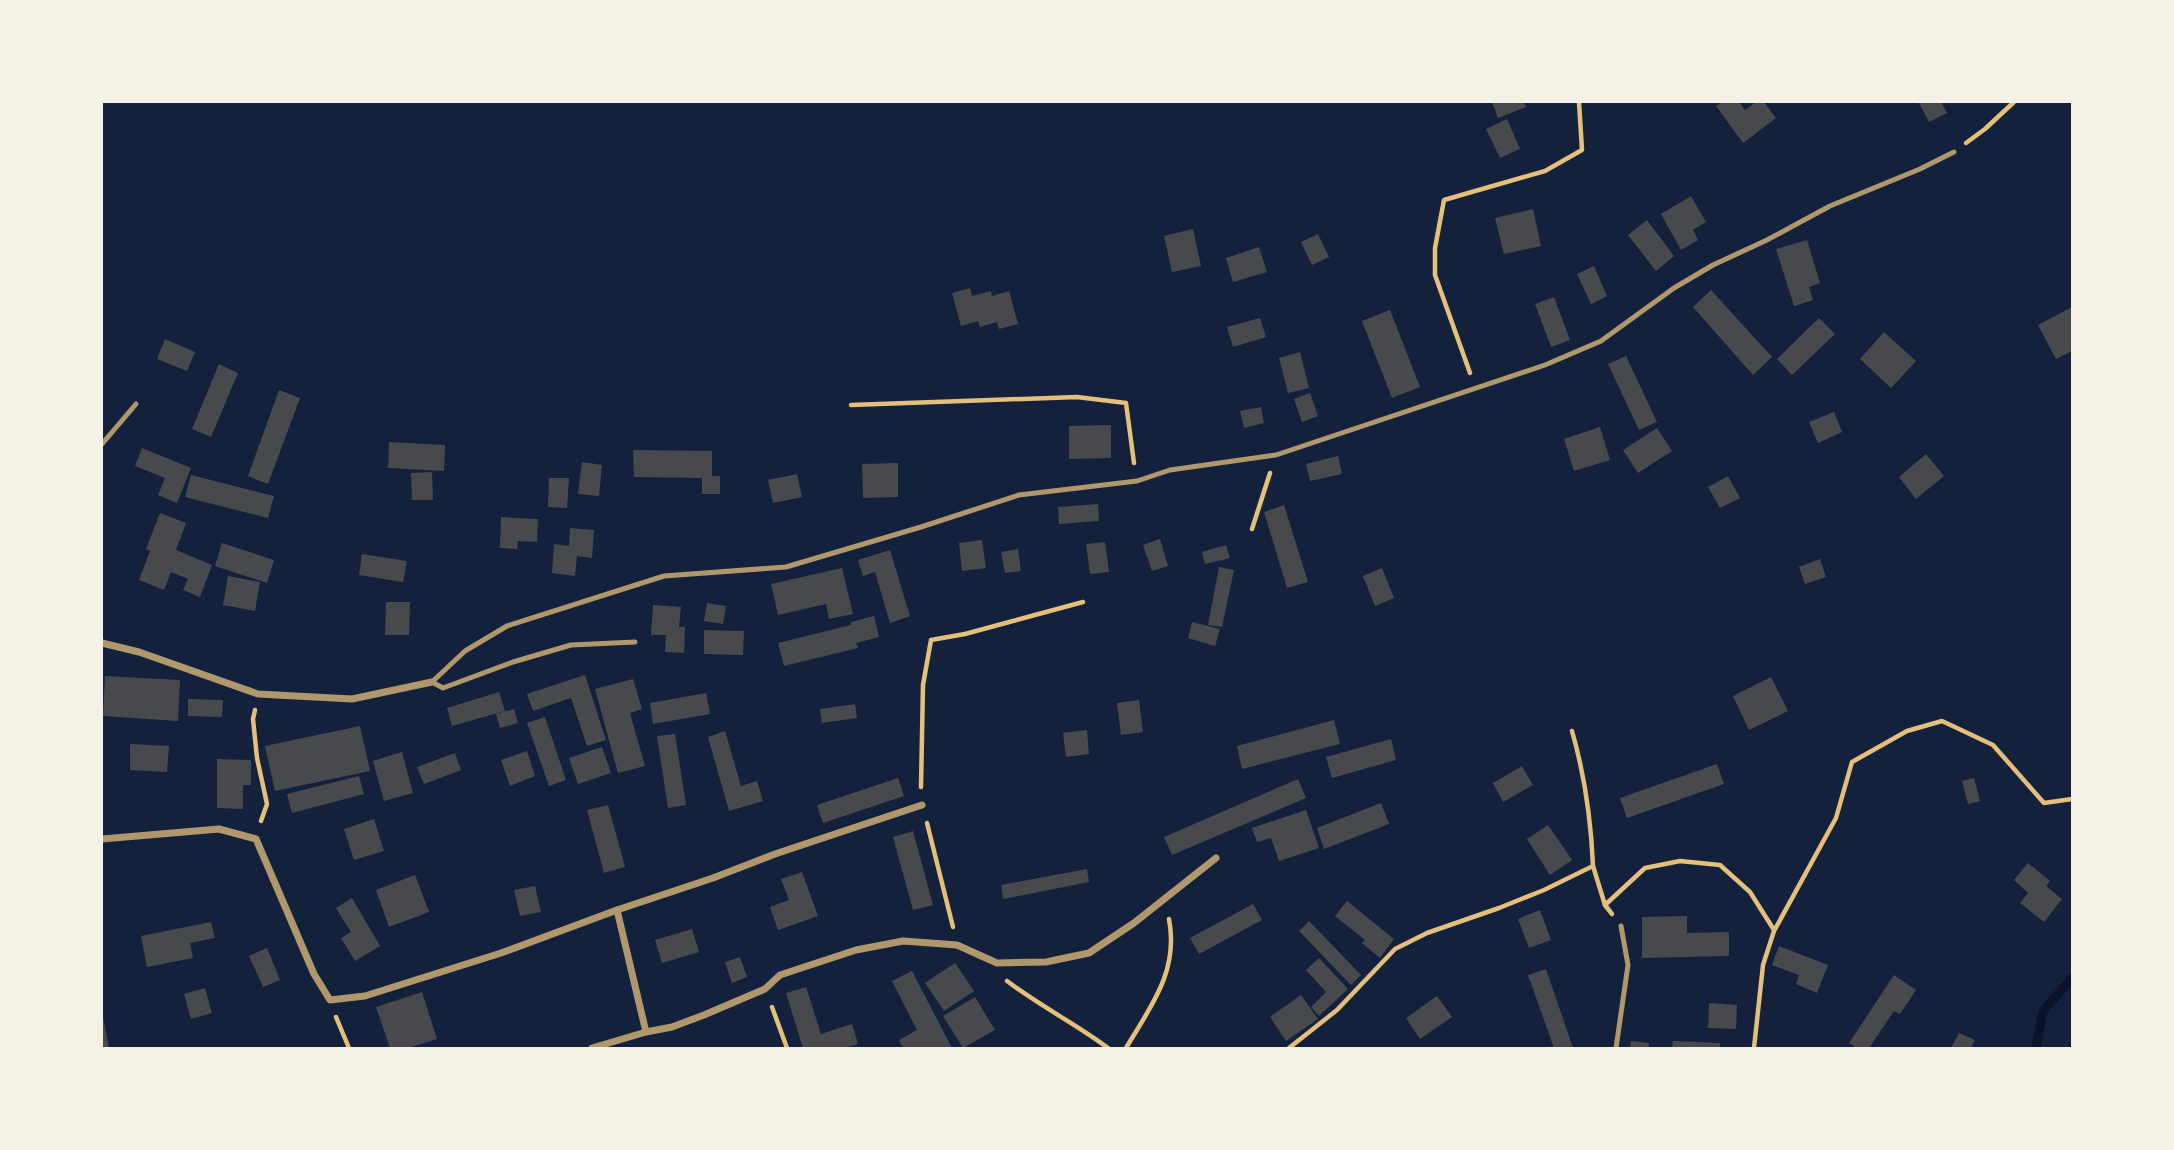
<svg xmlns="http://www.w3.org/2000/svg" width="2174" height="1150" viewBox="0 0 2174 1150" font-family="'Fira Sans Condensed',sans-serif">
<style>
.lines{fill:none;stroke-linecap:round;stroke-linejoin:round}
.stream{stroke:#0b132b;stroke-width:9}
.building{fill:#48494c}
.path{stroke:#e5c07b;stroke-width:4.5}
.service{stroke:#b1986c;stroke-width:5}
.minor{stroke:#b1986c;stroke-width:7}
</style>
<rect width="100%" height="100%" fill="#14213d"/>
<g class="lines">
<!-- stream -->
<polyline class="stream" points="2036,1048 2043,1011 2072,978"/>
</g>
<!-- building -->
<g class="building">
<polygon points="1492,102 1524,102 1526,107 1498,118"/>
<polygon points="1723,102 1739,102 1745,110 1756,102 1764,102 1776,118 1743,143 1716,106"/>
<polygon points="1921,102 1941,102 1947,113 1929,122 1919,103"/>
<polygon points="1507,119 1520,149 1500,158 1486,129"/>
<polygon points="1691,196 1706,222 1693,230 1698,240 1681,250 1661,214"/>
<polygon points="1533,209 1541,246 1504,254 1495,218"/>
<polygon points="1647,220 1674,256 1656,271 1628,235"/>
<polygon points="1193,229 1201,266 1172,272 1164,236"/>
<polygon points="1318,234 1329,257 1312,265 1301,242"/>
<polygon points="1807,240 1820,283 1809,287 1813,300 1794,306 1776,249"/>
<polygon points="1259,247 1267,272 1233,282 1226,258"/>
<polygon points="1594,266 1607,296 1591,304 1577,274"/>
<polygon points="970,288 972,296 991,291 992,296 1009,291 1018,324 999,329 997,322 980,327 978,321 961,326 952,293"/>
<polygon points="1711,290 1772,357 1753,375 1693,307"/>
<polygon points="1554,297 1570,340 1551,347 1535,304"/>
<polygon points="2072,307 2072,351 2056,359 2038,325"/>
<polygon points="1390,310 1420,387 1392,398 1362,321"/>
<polygon points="1260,318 1266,337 1233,347 1227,327"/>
<polygon points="1819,318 1835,334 1792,375 1777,359"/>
<polygon points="1884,332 1916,361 1891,388 1860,359"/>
<polygon points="165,339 195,352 187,371 157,359"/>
<polygon points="1300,352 1309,388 1288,393 1279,358"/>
<polygon points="1626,356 1657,422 1639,430 1608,364"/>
<polygon points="219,364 238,373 211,437 192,429"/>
<polygon points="279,390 300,398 268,484 248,476"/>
<polygon points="1310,393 1318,416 1302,422 1294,399"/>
<polygon points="1261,407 1264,423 1244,428 1240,411"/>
<polygon points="1834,412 1842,432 1818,443 1809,422"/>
<polygon points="1111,425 1111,458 1069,459 1069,426"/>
<polygon points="1600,427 1610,460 1574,471 1564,439"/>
<polygon points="1657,428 1672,451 1638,473 1623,450"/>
<polygon points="389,442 445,445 444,471 388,468"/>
<polygon points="142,448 191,468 177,503 158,495 165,478 135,466"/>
<polygon points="633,450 712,451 712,476 720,476 720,494 702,494 702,478 634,477"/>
<polygon points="1926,454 1944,476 1916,499 1899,477"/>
<polygon points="1338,456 1342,474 1310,481 1306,464"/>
<polygon points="582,462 602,465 599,496 578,494"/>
<polygon points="898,463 898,497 863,498 862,464"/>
<polygon points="432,472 433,500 412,500 411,473"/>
<polygon points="797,474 802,497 773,503 768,480"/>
<polygon points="191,475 274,496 268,518 185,497"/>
<polygon points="1728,476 1740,498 1720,508 1708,487"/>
<polygon points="549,478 569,478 567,508 548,507"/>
<polygon points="1098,504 1099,521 1059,524 1058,507"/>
<polygon points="1284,505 1308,582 1287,588 1264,512"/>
<polygon points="160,513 186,523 176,550 212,565 200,597 183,590 188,579 171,572 164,590 139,580 150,551 146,549"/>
<polygon points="501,517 538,519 537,542 518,541 517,549 500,548"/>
<polygon points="570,528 594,530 592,558 577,556 575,576 552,573 554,544 569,546"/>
<polygon points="1160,539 1168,566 1152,571 1143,545"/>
<polygon points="982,540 986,568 962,571 959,543"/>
<polygon points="1105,542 1109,572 1090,574 1086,544"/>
<polygon points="222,543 274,560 267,583 215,566"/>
<polygon points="1226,545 1230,558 1205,564 1202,552"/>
<polygon points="1018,549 1021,571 1005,573 1001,552"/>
<polygon points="890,550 910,616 890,623 875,572 863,576 858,560"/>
<polygon points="362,554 407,561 403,582 359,575"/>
<polygon points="1820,559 1826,577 1805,584 1799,567"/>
<polygon points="1219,567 1234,570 1222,627 1208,625"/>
<polygon points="842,568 853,614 829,619 826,604 778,615 771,584"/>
<polygon points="1382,568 1394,598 1375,606 1363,576"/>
<polygon points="228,576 260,582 255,611 223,605"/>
<polygon points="386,602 410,602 409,635 385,635"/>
<polygon points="707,603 726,606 723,624 704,621"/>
<polygon points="653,605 681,607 679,627 685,627 684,653 665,652 666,635 651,635"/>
<polygon points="874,616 879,637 856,643 858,648 784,666 778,643 851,625 851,622"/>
<polygon points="1192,622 1220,629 1215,646 1188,638"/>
<polygon points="704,630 744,631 743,655 704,654"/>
<polygon points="585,675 606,740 587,746 571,698 533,711 527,694"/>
<polygon points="105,676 180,680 178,721 103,716"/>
<polygon points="1771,677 1788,711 1749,730 1733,696"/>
<polygon points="633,679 642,709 630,713 645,766 618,773 595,689"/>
<polygon points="499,692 505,711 452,726 447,708"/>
<polygon points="706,693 710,714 653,724 650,703"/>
<polygon points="188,699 223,700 222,717 188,716"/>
<polygon points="1139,700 1143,732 1121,735 1117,703"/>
<polygon points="855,704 857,718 822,723 820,709"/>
<polygon points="514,709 518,723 500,728 496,714"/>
<polygon points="545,717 566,780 549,786 527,723"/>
<polygon points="1334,720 1340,744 1242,769 1237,746"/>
<polygon points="360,726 370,771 275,791 265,746"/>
<polygon points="1087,730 1089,754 1066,757 1063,733"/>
<polygon points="725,731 741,786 757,781 763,801 729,811 708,737"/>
<polygon points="675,734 686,805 668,808 657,736"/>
<polygon points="1391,739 1396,760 1332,778 1326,757"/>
<polygon points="130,744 169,746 167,772 130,770"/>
<polygon points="602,747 611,773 578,784 569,758"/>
<polygon points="527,751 535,776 510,786 501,760"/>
<polygon points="402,752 413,793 384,801 373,761"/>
<polygon points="455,753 461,770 424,784 417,767"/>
<polygon points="217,759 251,760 251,785 243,785 243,809 217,808"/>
<polygon points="1717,764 1724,784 1627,818 1620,798"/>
<polygon points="1522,766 1533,785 1503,802 1493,783"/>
<polygon points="359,776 364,794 292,813 287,794"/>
<polygon points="898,778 904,796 823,823 817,805"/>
<polygon points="1974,778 1980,801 1968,804 1962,781"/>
<polygon points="1298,779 1306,798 1172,855 1164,837"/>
<polygon points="1381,803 1389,824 1324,849 1317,828"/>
<polygon points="608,805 625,867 604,873 587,810"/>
<polygon points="1306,810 1319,848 1279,861 1271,838 1257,842 1252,828"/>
<polygon points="374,819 384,851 354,860 344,829"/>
<polygon points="1548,825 1572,860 1550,875 1527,839"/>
<polygon points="913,831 933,905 913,910 893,837"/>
<polygon points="2028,863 2050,881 2046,886 2062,899 2044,922 2020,903 2028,893 2014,880"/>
<polygon points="1087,869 1089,882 1003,899 1001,885"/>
<polygon points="802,872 818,916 778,930 770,907 789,900 781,879"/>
<polygon points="415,875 429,912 389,927 376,890"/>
<polygon points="535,886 541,912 520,916 514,890"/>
<polygon points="352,898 380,946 355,961 341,938 351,932 336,908"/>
<polygon points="1347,901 1394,939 1380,958 1362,943 1365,940 1335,916"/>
<polygon points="1253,904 1262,920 1199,954 1190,938"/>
<polygon points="1540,910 1551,940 1529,948 1518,919"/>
<polygon points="1687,916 1687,933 1729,932 1729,956 1642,958 1642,917"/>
<polygon points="1309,921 1361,975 1351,985 1299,931"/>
<polygon points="211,922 215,938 190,943 193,958 147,967 141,936"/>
<polygon points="692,929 699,952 662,963 655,940"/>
<polygon points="1779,946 1828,965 1817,993 1796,984 1799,975 1772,965"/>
<polygon points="267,948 280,980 263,987 249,956"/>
<polygon points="740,957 747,977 732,983 725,962"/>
<polygon points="1319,958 1348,989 1319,1016 1311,1007 1326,992 1306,970"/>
<polygon points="955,963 974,991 944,1011 925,983"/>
<polygon points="1546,969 1573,1048 1554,1048 1528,975"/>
<polygon points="912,971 952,1048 903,1048 899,1040 917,1030 892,981"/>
<polygon points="1894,975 1916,990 1900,1014 1894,1011 1869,1048 1857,1048 1849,1043"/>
<polygon points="806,987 821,1034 852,1024 858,1044 844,1048 803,1048 786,993"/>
<polygon points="205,988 212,1013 191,1019 184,994"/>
<polygon points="422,992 437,1039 408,1048 390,1048 376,1007"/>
<polygon points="1301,995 1318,1019 1286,1041 1270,1017"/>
<polygon points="1437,996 1452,1017 1420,1039 1406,1018"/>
<polygon points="975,997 995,1030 963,1048 943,1016"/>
<polygon points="1709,1003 1737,1005 1736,1029 1708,1028"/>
<polygon points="103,1017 109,1048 102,1048"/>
<polygon points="1959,1033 1975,1040 1971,1048 1951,1048"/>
<polygon points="1631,1041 1649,1043 1649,1048 1630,1048"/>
<polygon points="1673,1041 1720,1043 1720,1048 1672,1048"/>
</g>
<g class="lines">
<!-- path -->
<g class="path">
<polyline points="1966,143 1985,129 2014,102"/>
<polyline points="1470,373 1435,275 1435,248 1444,200 1545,171 1582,150 1579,102"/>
<polyline points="851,405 1077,397 1126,403 1134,463"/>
<polyline points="1252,529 1270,473"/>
<polyline points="255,710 253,719 257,758 267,804 261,821"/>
<polyline points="921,787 923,685 931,640 965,634 1083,602"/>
<polyline points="927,823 953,927"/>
<polyline points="1593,866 1605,905 1612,914"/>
<polyline points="1605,905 1645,868 1680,861 1720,865 1750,892 1774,930"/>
<path d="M1007,981C1040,1006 1076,1024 1108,1048"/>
<polyline points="772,1007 787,1048"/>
<polyline points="336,1017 349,1048"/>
<path d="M1126,1048C1151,1006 1179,971 1169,919"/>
<path d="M1289,1048L1337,1010L1395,949L1427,933L1499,908L1544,890L1593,866C1591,820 1585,776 1572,731"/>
<polyline points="1754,1048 1763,965 1774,931 1836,818 1852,762 1907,731 1942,721 1993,745 2044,803 2072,799"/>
</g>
<!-- service -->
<g class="service">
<polyline points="102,444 136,404"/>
<polyline points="635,642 571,645 513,662 443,688 432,682 465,651 507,626 664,576 786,567 921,527 1019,495 1137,481 1170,470 1276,455 1545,365 1601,341 1674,288 1713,265 1767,240 1830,206 1920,169 1954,152"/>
<polyline points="1616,1048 1628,965 1621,926"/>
</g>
<!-- minor -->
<g class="minor">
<polyline points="102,643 139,652 258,694 352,699 432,682"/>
<polyline points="102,839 219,829 256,839 314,974 330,1000 365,996 501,953 617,910 713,878 775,854 922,805"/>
<polyline points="617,910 646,1032"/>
<polyline points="592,1048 646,1032 672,1027 704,1015 765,989 780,975 856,950 903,941 957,945 997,963 1046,962 1089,953 1134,923 1216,858"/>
</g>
</g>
<!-- border -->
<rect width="2174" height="1150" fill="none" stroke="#f6f1e7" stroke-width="206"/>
</svg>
